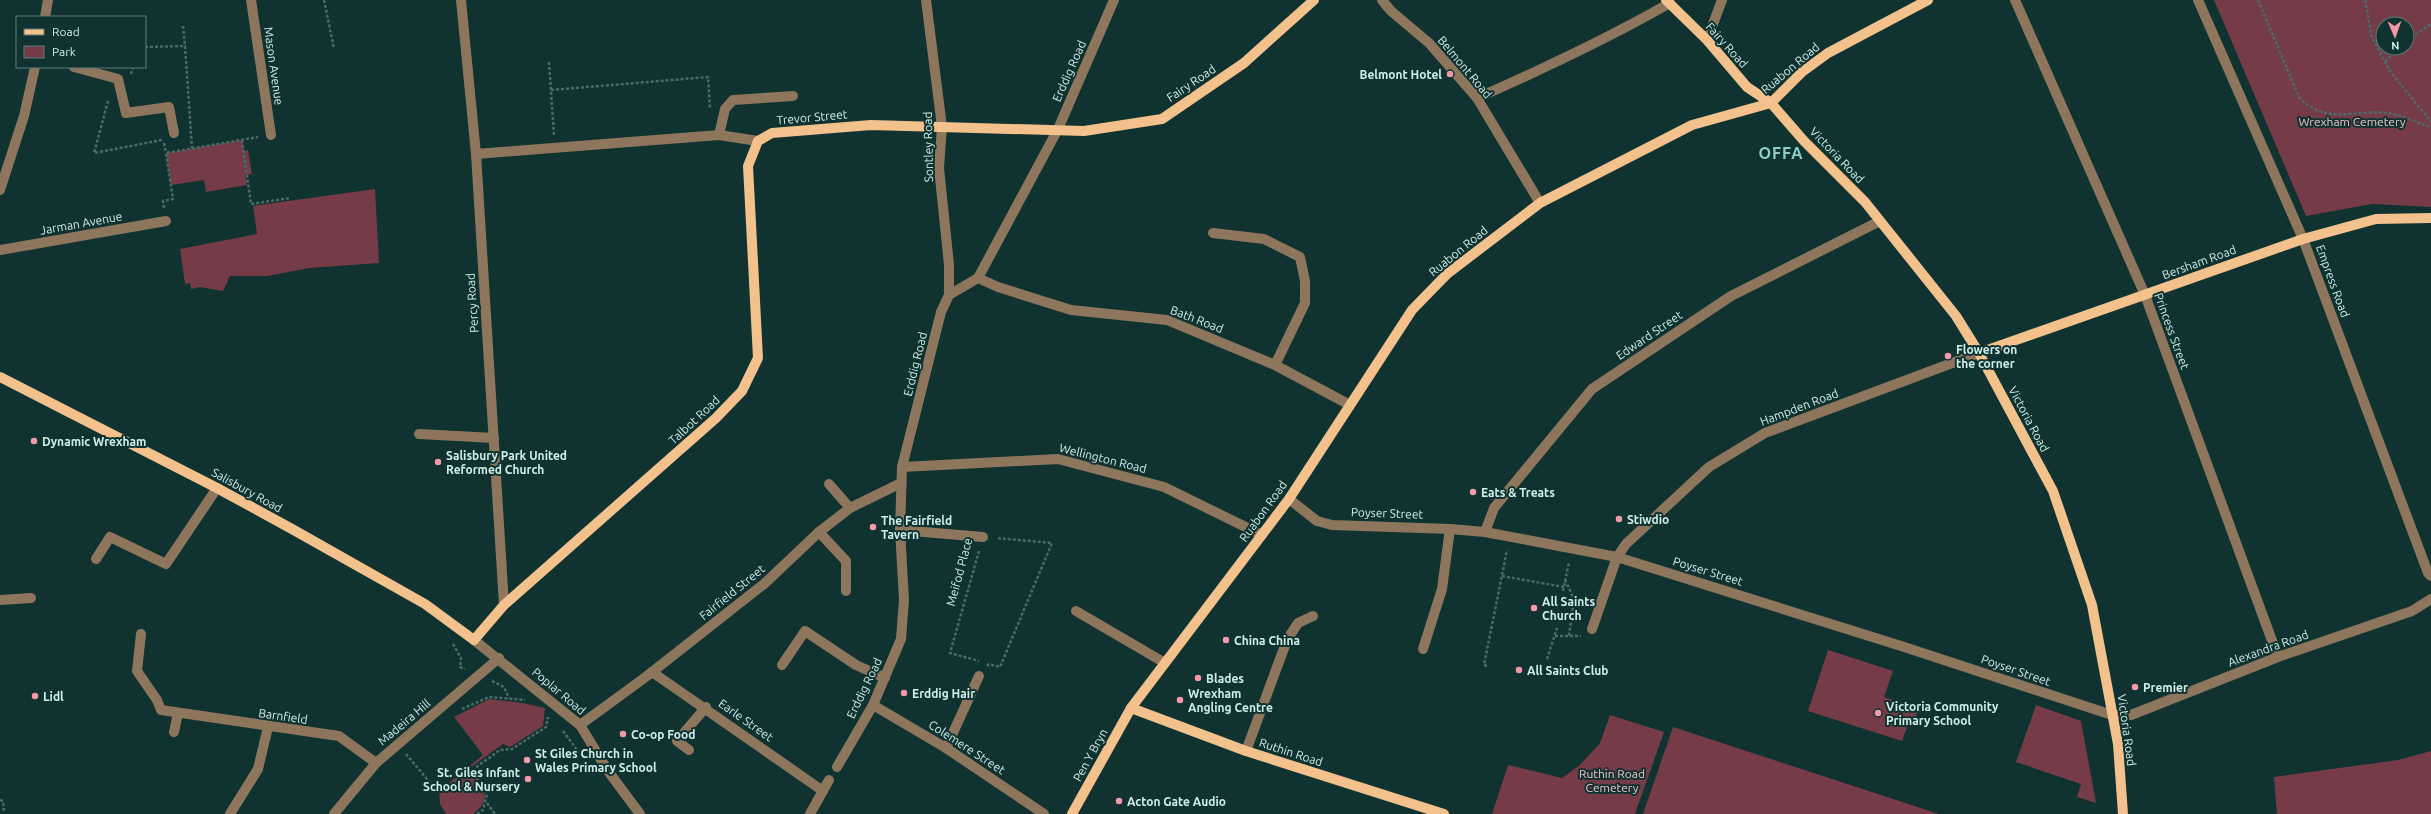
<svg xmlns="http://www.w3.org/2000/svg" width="2431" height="814" viewBox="0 0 2431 814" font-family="Ubuntu,sans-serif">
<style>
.green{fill:#753b47;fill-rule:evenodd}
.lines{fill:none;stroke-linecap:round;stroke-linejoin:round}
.path{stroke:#4a6b69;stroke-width:2.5;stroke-dasharray:3 2;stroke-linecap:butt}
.minor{stroke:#8e765d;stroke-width:10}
.major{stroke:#f2c18c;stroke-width:10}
.poi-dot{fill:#f39aaa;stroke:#103230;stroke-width:1.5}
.labels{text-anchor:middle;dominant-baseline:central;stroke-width:4;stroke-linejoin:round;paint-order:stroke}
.street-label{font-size:12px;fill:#ceeeea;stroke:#103230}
.poi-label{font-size:12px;font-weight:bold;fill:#ceeeea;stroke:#103230;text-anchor:start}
.park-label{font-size:12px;fill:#f2c3ca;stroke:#103230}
.district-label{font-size:16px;font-weight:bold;letter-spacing:1px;fill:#8fd0c9;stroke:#103230}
</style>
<rect width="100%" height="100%" fill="#103230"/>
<!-- green -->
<g class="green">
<path d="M2214,0H2431V207L2372,204L2306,216ZM2383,24H2407V48H2383Z"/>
<polygon points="242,140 244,151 248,150 252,174 245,175 247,185 206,192 204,180 171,185 166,153"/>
<polygon points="375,189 379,263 310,268 267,276 230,276 223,291 200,287 191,289 190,283 185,284 180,249 257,234 253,206"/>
<polygon points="1828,650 1893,671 1884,697 1918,708 1915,720 1910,719 1902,741 1808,711"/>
<path d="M489,699L523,703L545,708L543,726L510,747L503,744L467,770C476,781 491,790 482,805C480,809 475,811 474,814H446L440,804L439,791L483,755L454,717Z"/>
<polygon points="2036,705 2081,721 2096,803 2077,797 2081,784 2016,762"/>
<polygon points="1610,715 1664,732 1635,814 1492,814 1508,765 1562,778 1580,765 1600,743"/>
<polygon points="1673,727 1939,814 1643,814"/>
<polygon points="2431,751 2431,814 2277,814 2274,777 2398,760"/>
</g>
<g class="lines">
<!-- path -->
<g class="path">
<polyline points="324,0 334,49"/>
<path d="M2258,0L2299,97C2326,126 2354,109 2387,113C2402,115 2417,123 2431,127"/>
<polyline points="2365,0 2372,37 2390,71 2431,122"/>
<polyline points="183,26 185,46"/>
<polyline points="2407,40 2431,24"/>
<polyline points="145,47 185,46 192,148"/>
<polyline points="549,62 554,135"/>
<polyline points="2385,62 2398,48"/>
<polyline points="131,74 133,67"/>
<polyline points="551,90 708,77 710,108"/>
<polyline points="108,101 94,153 162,140"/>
<polyline points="242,140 251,204 290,198"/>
<polyline points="164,143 166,153"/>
<polyline points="164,208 163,201 173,199 166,153 258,137"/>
<polyline points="979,551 950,653 979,661"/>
<polyline points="1502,576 1564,587"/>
<polyline points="1565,580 1574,599 1569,636"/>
<polyline points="1563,591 1569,562"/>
<polyline points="1555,636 1581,636"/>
<polyline points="453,644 461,658 460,667 465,669"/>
<polyline points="1547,659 1557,628"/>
<polyline points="987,666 989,664 1000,667 1052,543 996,538"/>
<polyline points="1487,666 1484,665 1507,550"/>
<polyline points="492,681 504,687 509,698"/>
<polyline points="462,709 489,697 525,700"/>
<polyline points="563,731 579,753"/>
<polyline points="406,754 432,785"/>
<polyline points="0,800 3,801 4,811"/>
<polyline points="487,803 495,814"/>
<polyline points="477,814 483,810 487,794 474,774 475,768 500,750 512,749 546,727 548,717"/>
</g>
<!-- minor -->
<g class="minor">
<polyline points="251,0 271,135"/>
<polyline points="461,0 476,154 504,605"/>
<polyline points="926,0 942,127 939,168 949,265 949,295"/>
<polyline points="1382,0 1391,11 1429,43 1477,98 1540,203"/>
<polyline points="2015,0 2145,295 2278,657"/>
<polyline points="2198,0 2303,239 2428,573 2431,576"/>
<polyline points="45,17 48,0"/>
<polyline points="1707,40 1722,0"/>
<polyline points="74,67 118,79 126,113 169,107 174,133"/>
<path d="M1477,98C1543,69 1607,39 1670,3"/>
<polyline points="719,135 725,109 733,100 793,96"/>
<polyline points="476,154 719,135 758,141"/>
<polyline points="0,190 24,116 35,67"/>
<polyline points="1213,233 1264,239 1300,257 1305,281 1305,303 1275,365"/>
<polyline points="0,250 166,221"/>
<polyline points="978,278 998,287 1071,310 1167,320 1275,365 1350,405"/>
<polyline points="419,434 494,438"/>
<polyline points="902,467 1058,459 1164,487 1262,535"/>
<polyline points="829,484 850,508"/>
<polyline points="1289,499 1317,521 1332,525 1450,529 1485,532 1617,557 1898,645 2112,715 2131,715 2278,657 2412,611 2431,599"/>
<polyline points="900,530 983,537"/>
<polyline points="819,532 846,561 846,591"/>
<polyline points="1485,532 1494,508 1592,389 1731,296 1880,221"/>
<polyline points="96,559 110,537 166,564 217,488"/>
<polyline points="0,600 31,598"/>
<polyline points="1076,611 1165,663"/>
<polyline points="1592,629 1617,557 1626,544 1709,467 1765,433 1979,353"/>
<polyline points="141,634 137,671 157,700 161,710 339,736 376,763"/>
<polyline points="474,640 580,725 608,771 640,814"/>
<polyline points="1423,649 1442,589 1450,529"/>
<polyline points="782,665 805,631 856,665 885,678"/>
<polyline points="652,672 823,791"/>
<polyline points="873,705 946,748 1044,814"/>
<polyline points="580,725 647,676 764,584 819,532 850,508 901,483"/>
<polyline points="174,732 178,713"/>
<polyline points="946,748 979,676"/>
<polyline points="689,750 677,741 706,707"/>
<polyline points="1246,751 1287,640 1298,623 1313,616"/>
<polyline points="837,767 873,705 901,639 904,600 900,530 902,467 941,312 949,295 978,278 1058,129 1114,0"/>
<polyline points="230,814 258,769 268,727"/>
<polyline points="334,814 376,763 499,658"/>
<polyline points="810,814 829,780"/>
</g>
<!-- major -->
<g class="major">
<polyline points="1666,0 1707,40 1747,87 1771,103 1804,141 1865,202 1956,316 1979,353 2053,491 2092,605 2118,744 2123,814"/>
<polyline points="1979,353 2303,239 2376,219 2431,218"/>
<polyline points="0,377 217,488 292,529 425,604 474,640 504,605 716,418 742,391 758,358 748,166 758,141 772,133 871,125 1084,131 1162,119 1244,63 1314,0"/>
<polyline points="1131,708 1246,751 1444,814"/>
<polyline points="1072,814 1131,708 1289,499 1412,310 1447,274 1540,203 1692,125 1771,103 1802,72 1828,53 1928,0"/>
</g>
</g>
<!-- markers -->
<g class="poi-dot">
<circle cx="1450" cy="74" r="4"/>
<circle cx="1948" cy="356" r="4"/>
<circle cx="34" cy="441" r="4"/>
<circle cx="438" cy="462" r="4"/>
<circle cx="1473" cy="492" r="4"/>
<circle cx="1619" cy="519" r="4"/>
<circle cx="873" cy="527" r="4"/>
<circle cx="1534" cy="608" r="4"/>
<circle cx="1226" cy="640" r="4"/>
<circle cx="1519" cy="670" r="4"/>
<circle cx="1198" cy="678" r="4"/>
<circle cx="2135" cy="687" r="4"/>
<circle cx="904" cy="693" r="4"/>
<circle cx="35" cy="696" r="4"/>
<circle cx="1180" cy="700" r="4"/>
<circle cx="1878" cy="713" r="4"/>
<circle cx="623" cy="734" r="4"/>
<circle cx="527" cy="760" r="4"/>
<circle cx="528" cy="779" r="4"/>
<circle cx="1119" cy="801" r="4"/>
</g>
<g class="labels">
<!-- street labels -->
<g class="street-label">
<text transform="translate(1727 45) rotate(48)">Fairy Road</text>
<text transform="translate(274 66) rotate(82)">Mason Avenue</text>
<text transform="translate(1465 67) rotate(50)">Belmont Road</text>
<text transform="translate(1790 68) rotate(-40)">Ruabon Road</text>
<text transform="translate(1069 71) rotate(-66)">Erddig Road</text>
<text transform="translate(1191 83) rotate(-34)">Fairy Road</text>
<text transform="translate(812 117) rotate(-5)">Trevor Street</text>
<text transform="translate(928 147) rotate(-91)">Sontley Road</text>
<text transform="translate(1837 155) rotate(46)">Victoria Road</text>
<text transform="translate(81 223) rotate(-10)">Jarman Avenue</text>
<text transform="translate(1458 251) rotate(-39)">Ruabon Road</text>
<text transform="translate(2199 262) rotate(-20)">Bersham Road</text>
<text transform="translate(2333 281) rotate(70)">Empress Road</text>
<text transform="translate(472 303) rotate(-94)">Percy Road</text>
<text transform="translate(1197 319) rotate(21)">Bath Road</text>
<text transform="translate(2172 331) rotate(70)">Princess Street</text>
<text transform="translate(1649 335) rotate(-34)">Edward Street</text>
<text transform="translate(915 364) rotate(-76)">Erddig Road</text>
<text transform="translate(1799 407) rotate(-21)">Hampden Road</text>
<text transform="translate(2029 419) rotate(62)">Victoria Road</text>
<text transform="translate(694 420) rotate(-43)">Talbot Road</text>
<text transform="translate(1103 458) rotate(14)">Wellington Road</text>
<text transform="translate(247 490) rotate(29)">Salisbury Road</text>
<text transform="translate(1263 511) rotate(-54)">Ruabon Road</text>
<text transform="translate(1387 513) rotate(2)">Poyser Street</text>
<text transform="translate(1708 571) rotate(17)">Poyser Street</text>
<text transform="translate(959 572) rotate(-75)">Meifod Place</text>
<text transform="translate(732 592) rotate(-39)">Fairfield Street</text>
<text transform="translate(2268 648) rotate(-20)">Alexandra Road</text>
<text transform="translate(2016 670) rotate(19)">Poyser Street</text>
<text transform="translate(864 688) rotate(-64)">Erddig Road</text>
<text transform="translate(559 691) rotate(40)">Poplar Road</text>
<text transform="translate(283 716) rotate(8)">Barnfield</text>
<text transform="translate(746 720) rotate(35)">Earle Street</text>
<text transform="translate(404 722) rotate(-40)">Madeira Hill</text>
<text transform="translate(2127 730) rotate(82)">Victoria Road</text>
<text transform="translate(967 747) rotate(33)">Colemere Street</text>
<text transform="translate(1291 752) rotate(18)">Ruthin Road</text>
<text transform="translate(1090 755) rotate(-61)">Pen Y Bryn</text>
</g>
<!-- poi labels -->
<g class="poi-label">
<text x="1442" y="74" text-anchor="end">Belmont Hotel</text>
<text x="1956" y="349">Flowers on<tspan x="1956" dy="14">the corner</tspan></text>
<text x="42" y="441">Dynamic Wrexham</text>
<text x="446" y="455">Salisbury Park United<tspan x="446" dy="14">Reformed Church</tspan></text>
<text x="1481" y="492">Eats &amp; Treats</text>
<text x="1627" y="519">Stiwdio</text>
<text x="881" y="520">The Fairfield<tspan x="881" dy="14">Tavern</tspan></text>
<text x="1542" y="601">All Saints<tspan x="1542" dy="14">Church</tspan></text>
<text x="1234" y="640">China China</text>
<text x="1527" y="670">All Saints Club</text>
<text x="1206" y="678">Blades</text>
<text x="2143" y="687">Premier</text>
<text x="912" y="693">Erddig Hair</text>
<text x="1188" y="693">Wrexham<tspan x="1188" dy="14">Angling Centre</tspan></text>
<text x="43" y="696">Lidl</text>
<text x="1886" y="706">Victoria Community<tspan x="1886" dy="14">Primary School</tspan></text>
<text x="631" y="734">Co-op Food</text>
<text x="535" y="753">St Giles Church in<tspan x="535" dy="14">Wales Primary School</tspan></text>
<text x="520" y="772" text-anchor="end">St. Giles Infant<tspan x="520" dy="14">School &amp; Nursery</tspan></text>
<text x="1127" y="801">Acton Gate Audio</text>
</g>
<!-- park labels -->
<g class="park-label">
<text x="2352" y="121">Wrexham Cemetery</text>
<text x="1612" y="773">Ruthin Road<tspan x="1612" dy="14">Cemetery</tspan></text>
</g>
<!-- district labels -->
<g class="district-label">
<text x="1781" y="153">OFFA</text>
</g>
</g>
<!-- legend -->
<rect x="16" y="16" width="130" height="52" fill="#103230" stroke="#5c7d7a"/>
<rect x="24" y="29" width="20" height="6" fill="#f2c18c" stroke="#5c7d7a"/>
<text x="52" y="36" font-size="12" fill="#ceeeea">Road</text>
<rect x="24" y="46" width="20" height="12" fill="#753b47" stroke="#5c7d7a"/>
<text x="52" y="56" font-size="12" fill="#ceeeea">Park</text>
<!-- north arrow -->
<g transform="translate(2395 36) rotate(178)"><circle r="19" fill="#103230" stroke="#5c7d7a"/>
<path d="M0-3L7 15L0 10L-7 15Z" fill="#f39aaa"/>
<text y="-6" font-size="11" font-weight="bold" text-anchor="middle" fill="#ceeeea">N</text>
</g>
</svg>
